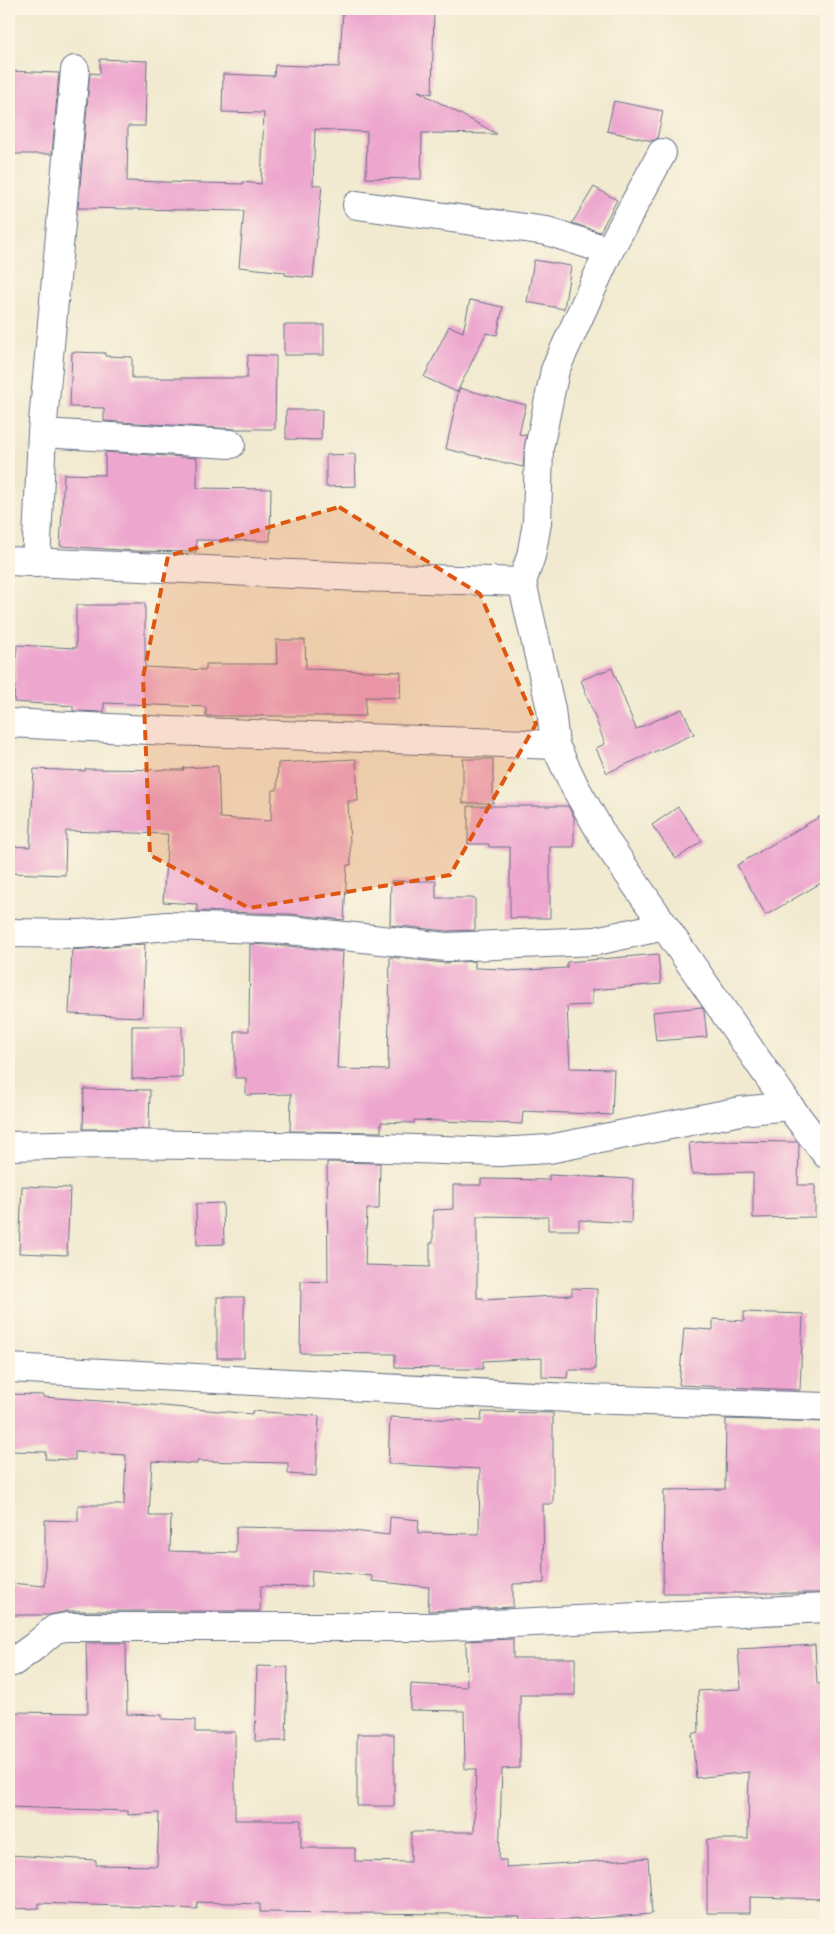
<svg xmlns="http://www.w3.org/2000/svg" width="835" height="1934" viewBox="0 0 835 1934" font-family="'IM FELL French Canon',serif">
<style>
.building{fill:#eda6ce}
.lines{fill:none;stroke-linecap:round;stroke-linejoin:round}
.street-casing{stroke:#667086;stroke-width:30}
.street{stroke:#fff;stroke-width:28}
.marked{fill:#de5710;fill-opacity:0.2;stroke:#de5710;stroke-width:4;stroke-dasharray:10 6;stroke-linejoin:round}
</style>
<rect width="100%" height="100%" fill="#fcf5e5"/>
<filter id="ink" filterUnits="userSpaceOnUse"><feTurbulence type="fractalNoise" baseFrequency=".02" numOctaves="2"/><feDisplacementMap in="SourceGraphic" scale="10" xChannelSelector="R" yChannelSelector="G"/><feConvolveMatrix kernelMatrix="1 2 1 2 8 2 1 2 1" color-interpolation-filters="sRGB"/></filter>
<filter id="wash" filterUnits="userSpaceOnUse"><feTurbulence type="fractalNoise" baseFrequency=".0096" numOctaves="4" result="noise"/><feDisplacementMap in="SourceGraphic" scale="20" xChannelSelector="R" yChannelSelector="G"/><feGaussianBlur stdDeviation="1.12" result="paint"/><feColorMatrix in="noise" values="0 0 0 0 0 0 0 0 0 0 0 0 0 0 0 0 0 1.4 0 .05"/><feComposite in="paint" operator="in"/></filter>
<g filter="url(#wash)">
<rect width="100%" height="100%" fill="#f1ead0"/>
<g id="blocks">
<!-- building -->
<g class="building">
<polygon points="377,9 434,9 432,94 418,91 497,134 422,133 421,179 366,178 367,132 315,129 313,185 322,185 313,278 285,275 285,272 239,267 244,211 78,208 90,73 100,74 100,59 147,61 145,126 128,126 127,181 243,184 243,182 261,184 264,113 222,112 223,74 274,76 275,65 339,67 343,12 376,14"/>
<polygon points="9,71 59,73 52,154 9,154"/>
<polygon points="614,101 663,111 657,139 652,141 607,131"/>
<polygon points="594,187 617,200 600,232 572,223"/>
<polygon points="534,260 571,266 564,309 527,302"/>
<polygon points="470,300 503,307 497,335 486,333 459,388 526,405 519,434 526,435 523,467 446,449 459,389 457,392 424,377 449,326 463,332"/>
<rect x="284" y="325" width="40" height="30"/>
<polygon points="72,352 105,353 105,356 132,357 132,378 247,378 248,355 276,356 275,429 235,429 104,421 104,408 70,407"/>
<polygon points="286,410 322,410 321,440 286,439"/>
<polygon points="105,452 197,458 197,488 271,489 270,541 196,540 196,552 136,551 60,546 64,474 105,475"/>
<polygon points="355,454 356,486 326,487 326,455"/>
<polygon points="115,603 145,603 145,667 206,670 206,664 277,664 276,640 305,640 306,669 401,672 400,698 366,697 365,716 206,716 206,707 104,703 104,712 73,711 73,706 14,702 17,645 76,648 76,605 115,605"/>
<polygon points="612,668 636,729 682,709 694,734 607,773 596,748 605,744 581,680"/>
<polygon points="356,759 358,801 348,801 351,865 347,865 344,920 290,914 197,911 197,904 163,902 168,834 66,831 65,875 9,873 9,846 30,847 34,769 85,771 85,769 184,770 183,768 218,766 220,818 271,821 272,790 277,790 278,763"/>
<rect x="463" y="759" width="30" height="44"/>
<polygon points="468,806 568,806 574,817 574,847 550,847 550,918 510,918 510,847 489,847 489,844 468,844"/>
<polygon points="678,807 702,841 676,859 652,825"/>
<polygon points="826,813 826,880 766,915 737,865"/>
<polygon points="391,881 436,881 436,898 475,898 475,930 447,931 390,925"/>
<polygon points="145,944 142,1017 69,1014 72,950"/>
<polygon points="250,944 288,946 343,952 337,1069 388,1070 390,957 444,963 475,961 475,968 506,969 506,971 567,968 567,962 658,954 661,984 592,990 592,1005 567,1006 570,1068 614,1069 612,1115 523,1111 522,1124 414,1120 414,1123 381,1122 381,1132 290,1131 291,1094 246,1095 246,1078 235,1078 235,1031 249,1031"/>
<polygon points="702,1007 704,1011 707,1037 656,1041 653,1012"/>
<polygon points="132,1026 182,1026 182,1078 132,1079"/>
<polygon points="84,1089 150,1090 149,1129 83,1129"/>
<polygon points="711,1141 797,1142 799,1144 798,1185 815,1185 815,1217 753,1218 753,1172 692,1174 689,1143"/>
<polygon points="327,1162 380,1163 379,1209 367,1209 365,1265 430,1267 430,1243 433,1243 433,1210 453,1209 453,1185 481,1185 481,1179 549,1180 549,1175 633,1179 631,1223 579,1220 579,1230 548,1230 548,1217 477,1216 477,1298 483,1298 483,1300 572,1295 572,1288 597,1289 595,1370 568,1370 567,1378 542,1377 542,1358 483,1361 483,1369 440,1369 440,1368 395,1367 395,1354 300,1353 301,1281 328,1282"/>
<polygon points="22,1186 70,1188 67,1255 19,1253"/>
<polygon points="223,1203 224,1244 197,1245 196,1204"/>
<rect x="217" y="1297" width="27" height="61"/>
<polygon points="744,1312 803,1314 800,1390 679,1385 684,1328 713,1330 713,1319 744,1321"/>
<polygon points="9,1394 43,1395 43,1397 129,1403 252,1414 252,1411 319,1416 316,1476 288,1474 288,1463 197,1461 197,1464 152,1461 149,1516 171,1516 170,1551 236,1553 236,1527 335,1529 389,1535 390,1517 419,1520 418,1533 479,1534 480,1469 388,1464 390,1417 481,1421 482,1412 553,1413 553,1504 543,1504 544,1583 513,1584 513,1607 428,1611 429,1587 372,1581 372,1576 312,1570 311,1587 261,1586 260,1611 67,1611 49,1615 9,1615 9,1583 45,1586 45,1520 78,1521 78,1505 124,1505 126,1455 75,1452 75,1460 45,1459 46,1452 9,1451"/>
<polygon points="726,1419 826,1422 826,1593 663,1593 664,1490 725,1489"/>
<polygon points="513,1639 513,1658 575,1658 575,1695 520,1695 520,1768 502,1769 499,1860 506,1860 506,1867 648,1858 652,1914 555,1921 555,1919 520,1921 520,1916 451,1915 451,1914 260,1912 260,1904 197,1902 197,1909 39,1903 39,1908 9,1909 9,1855 96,1860 96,1865 157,1866 159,1813 128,1815 128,1811 9,1807 9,1712 88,1713 86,1643 126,1643 127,1714 162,1715 162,1719 195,1720 195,1732 235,1732 235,1820 301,1820 301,1848 355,1848 355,1861 411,1862 411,1832 474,1832 476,1769 465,1769 464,1711 410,1710 411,1684 467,1687 466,1641"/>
<polygon points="815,1645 817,1684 826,1684 826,1899 750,1897 750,1913 707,1913 707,1839 748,1839 749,1772 696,1778 692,1734 699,1732 698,1691 741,1689 738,1649"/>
<polygon points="257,1666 288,1667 286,1741 255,1741"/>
<rect x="357" y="1734" width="37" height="72"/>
</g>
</g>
</g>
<g filter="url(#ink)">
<use href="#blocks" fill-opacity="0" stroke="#667086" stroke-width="1"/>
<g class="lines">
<!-- street casing -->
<g class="street-casing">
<g id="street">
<polyline points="357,205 547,231 609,251 555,370 539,448 537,523 531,556 522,582 551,709 555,745 575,787 607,843 789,1106 826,1154"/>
<polyline points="609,251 662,153"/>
<polyline points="42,433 231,444"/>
<polyline points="9,561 359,577 522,582"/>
<polyline points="36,563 42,433 75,70"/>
<polyline points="9,723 170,731 555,745"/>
<polyline points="9,933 81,934 168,926 289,930 446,947 596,941 664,926"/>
<polyline points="9,1146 105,1144 359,1147 499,1152 549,1149 741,1111 789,1106"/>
<polyline points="9,1368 588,1399 826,1407"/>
<polyline points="9,1663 13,1662 35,1646 55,1629 67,1627 430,1627 826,1608"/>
</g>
</g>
<!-- street -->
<use href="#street" class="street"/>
</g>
</g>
<!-- marked area -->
<path class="marked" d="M339,507L480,594L536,724L450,875L249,908L150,855L143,677L168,556Z"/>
<!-- margin -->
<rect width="835" height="1934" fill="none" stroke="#fcf5e5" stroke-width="30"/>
</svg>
